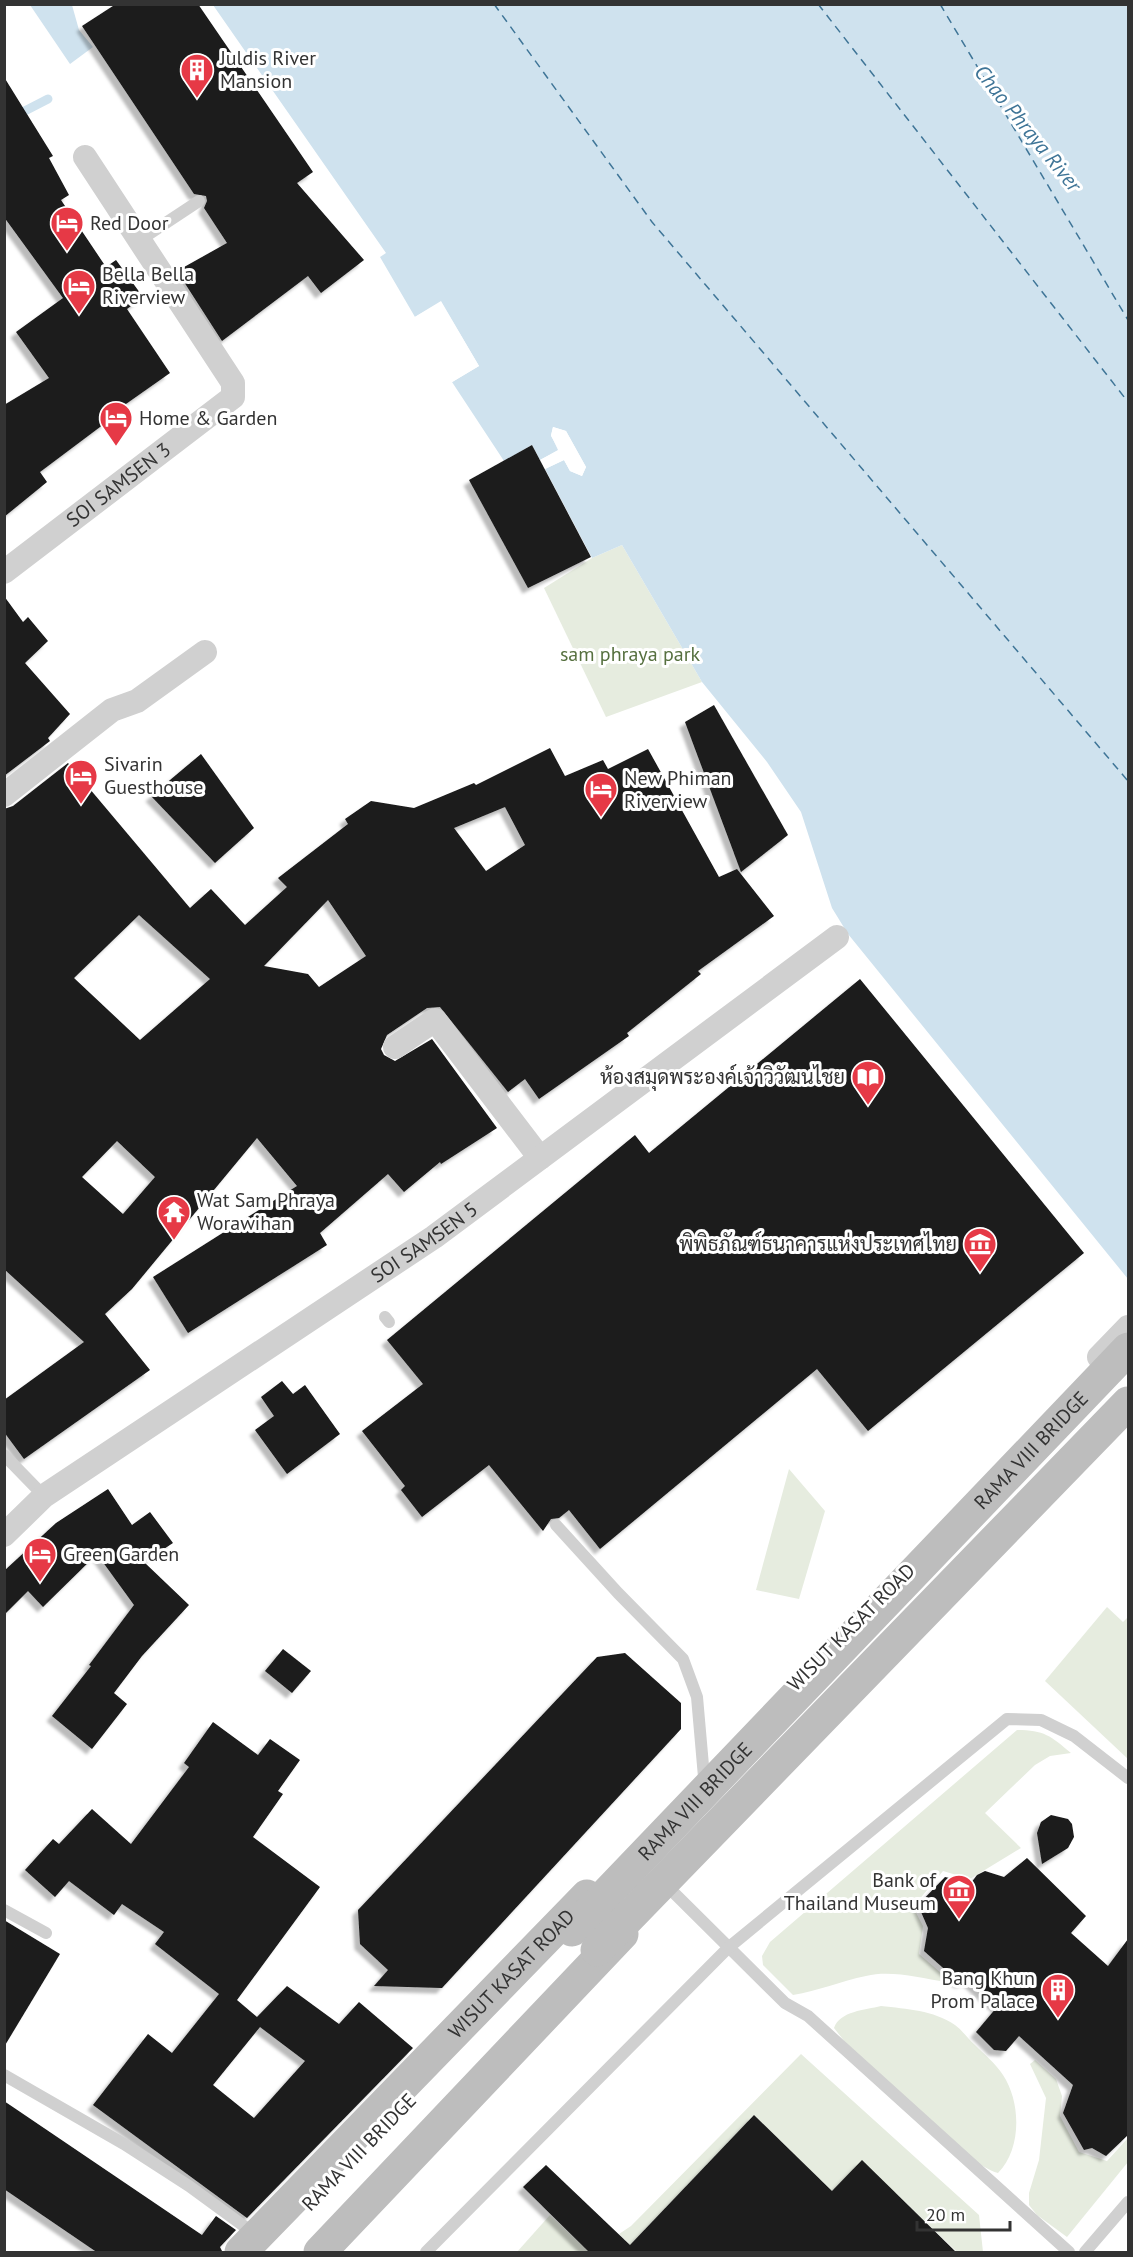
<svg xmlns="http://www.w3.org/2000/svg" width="1133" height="2257" viewBox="0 0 1133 2257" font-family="'PT Sans',Sarabun,sans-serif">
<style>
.green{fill:#e6ecdf}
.water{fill:#cfe2ee}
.pier{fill:#fff}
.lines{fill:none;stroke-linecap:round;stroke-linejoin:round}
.stream{stroke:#cfe2ee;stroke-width:9}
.ferry{stroke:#3f7597;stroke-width:1.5;stroke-dasharray:8 6;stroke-linecap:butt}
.building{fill:#1a1a1a;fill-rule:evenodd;filter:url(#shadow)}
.lane{stroke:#d0d0d0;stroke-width:12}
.street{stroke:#d0d0d0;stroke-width:24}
.secondary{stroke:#bdbdbd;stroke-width:33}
.secondary-bridge{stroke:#bdbdbd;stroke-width:33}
.labels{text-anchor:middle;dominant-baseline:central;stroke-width:6;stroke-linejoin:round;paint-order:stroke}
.poi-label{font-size:20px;fill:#333;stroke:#fff;text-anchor:start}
.street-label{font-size:20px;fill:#333;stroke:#fff}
.park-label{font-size:20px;fill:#56703f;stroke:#fff}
.water-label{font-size:21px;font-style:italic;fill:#3f7597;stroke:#fff}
</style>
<defs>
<filter id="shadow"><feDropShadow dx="-5.5" dy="5.5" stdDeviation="1.5" flood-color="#0004"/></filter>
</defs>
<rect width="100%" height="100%" fill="#fff"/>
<!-- green -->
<g class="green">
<polygon points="622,545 702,682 606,717 544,588 592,558"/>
<polygon points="789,1469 825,1511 799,1599 756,1590"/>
<polygon points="1107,1607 1123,1622 1128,1617 1128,1759 1045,1681"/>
<path d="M1017,1730C1044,1730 1051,1736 1071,1753L1050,1756L1035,1765L985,1813L1021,1848L970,1879L943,1871L913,1907L923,1926L919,1954L948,1979L946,1982C920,1978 891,1970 866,1976C841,1981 818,1991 793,1995L763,1965L762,1956L770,1942Z"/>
<path d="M881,2006C907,2009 933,2010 955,2025C962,2030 968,2039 975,2045C984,2054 996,2064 1003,2075C1021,2102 1022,2149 998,2173C966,2165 874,2069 845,2042L834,2028C840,2011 865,2010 881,2006Z"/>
<polygon points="801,2054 979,2215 983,2252 957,2252 862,2161 832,2191 754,2115 630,2245 619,2234 631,2226"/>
<polygon points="1035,2060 1056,2079 1062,2096 1060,2116 1079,2152 1107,2161 1128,2138 1128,2162 1067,2237 1037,2215 1029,2205 1029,2193 1039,2160 1046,2098 1030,2064"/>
<polygon points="550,2215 589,2252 517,2252"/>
</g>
<!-- water -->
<g class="water">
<polygon points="30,5 72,5 79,30 93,47 70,64"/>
<polygon points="213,5 1128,5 1128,1279 848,934 832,908 801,812 767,762 702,682 622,545 592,558 545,469 564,460 570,471 582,476 586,467 566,431 553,427 551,436 559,450 540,460 532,445 504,461 452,382 479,366 441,302 415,317 380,257 386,253"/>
</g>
<!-- pier -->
<g class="pier">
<polygon points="441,301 479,366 449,384 450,380 475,365 440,305 417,320 413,318"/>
<polygon points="553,427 566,431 586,467 582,476 570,471 564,460 545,469 543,467 564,457 572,468 580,472 582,467 564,433 555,431 554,435 561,451 541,462 540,460 558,450 551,435"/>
</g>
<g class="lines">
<!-- stream -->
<polyline class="stream" points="15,116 48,99"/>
<!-- ferry -->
<g class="ferry">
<polyline points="494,4 652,222 1128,781"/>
<polyline points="818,4 1128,402"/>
<polyline points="940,4 1128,320"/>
</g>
</g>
<!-- building -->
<g class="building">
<polygon points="116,4 198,4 313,172 297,183 364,260 321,293 308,276 222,341 177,271 227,243 204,208 207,201 206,196 194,194 82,26"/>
<polygon points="4,77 53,156 49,158 69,195 61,200 106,267 116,260 143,297 127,309 170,373 106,418 108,421 40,472 47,482 4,517 4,405 49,378 16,332 63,298 4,217"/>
<polygon points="532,445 591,557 528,588 469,480"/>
<polygon points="4,596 23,622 28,617 48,641 25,663 70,714 48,738 50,741 4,776"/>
<polygon points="714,705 788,835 741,872 685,722"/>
<path d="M550,748L565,776L603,760L608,769L648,749L719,877L737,869L774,916L698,971L701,974L627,1033L629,1036L539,1099L525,1079L508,1092L440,1007L427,1008L387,1035L381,1049L384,1055L395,1061L432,1039L497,1128L441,1164L440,1162L404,1192L388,1174L320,1233L327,1245L188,1333L153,1277L297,1186L257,1138L132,1289L105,1314L150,1370L24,1459L4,1432V1400L84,1342L4,1269V809L13,806L68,763L190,908L211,889L245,925L287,887L278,878L348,824L345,819L371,801L414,808L474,783L476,785ZM505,807L525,845L486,871L454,828ZM328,900L366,956L319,987L308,974L264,966ZM139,915L210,979L140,1040L74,978ZM117,1141L155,1177L123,1214L82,1177Z"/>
<polygon points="201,754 254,828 215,863 151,796"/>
<polygon points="860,979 1084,1253 868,1431 817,1369 600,1549 569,1510 559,1518 551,1519 543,1531 489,1465 422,1517 401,1490 405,1486 362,1431 423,1384 387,1340 635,1135 649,1153"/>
<polygon points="282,1381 293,1394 305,1385 340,1434 287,1474 255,1430 274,1416 261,1397"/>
<polygon points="108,1489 132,1525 150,1512 173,1543 144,1562 189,1605 142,1656 114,1693 127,1704 92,1749 52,1716 91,1666 89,1665 134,1605 97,1554 43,1607 28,1591 4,1615 4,1571 56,1523"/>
<polygon points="283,1649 311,1671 292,1693 265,1671"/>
<polygon points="625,1653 681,1703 681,1729 442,1988 374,1986 388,1970 360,1944 358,1910 597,1657"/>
<path d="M213,1722L258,1755L270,1739L300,1760L278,1791L283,1794L253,1837L320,1887L237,2000L257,2017L287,1986L339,2024L359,2002L413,2048L247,2218L93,2105L148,2034L172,2053L219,1994L155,1944L164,1932L122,1904L114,1915L69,1881L55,1897L25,1870L53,1839L59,1844L92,1809L131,1844L189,1767L184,1763ZM260,2027L305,2061L254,2118L213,2085Z"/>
<polygon points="1051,1815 1068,1819 1072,1824 1074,1837 1068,1848 1042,1864 1037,1833 1041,1822"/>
<polygon points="1027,1858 1086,1916 1071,1933 1108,1966 1128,1939 1128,2135 1106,2156 1092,2148 1084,2150 1063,2113 1073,2085 1019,2036 1006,2051 994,2050 976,2032 997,2007 968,1980 960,1983 924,1951 928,1928 918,1905 945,1877 971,1883 977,1875 985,1871 1004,1877"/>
<polygon points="4,1920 60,1954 4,2047"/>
<polygon points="4,2101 202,2235 216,2216 236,2230 220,2247 223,2253 98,2253 4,2189"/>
<polygon points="754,2115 832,2191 862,2160 957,2253 590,2253 523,2187 546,2165 630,2245"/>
</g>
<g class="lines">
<!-- lane -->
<g class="lane">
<polyline points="140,240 199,201"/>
<polyline points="385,1317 389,1322"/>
<polyline points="4,1455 44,1496"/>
<polyline points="556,1525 618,1593 683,1659 697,1697 704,1777"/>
<polyline points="667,1886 785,2003 808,2016 1069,2252"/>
<polyline points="4,1910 46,1933"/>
<polyline points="4,2075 124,2144 189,2186 256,2235"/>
<polyline points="426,2252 728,1948 1007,1719 1041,1720 1074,1736 1128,1778"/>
<polyline points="1085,2252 1128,2202"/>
</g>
<!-- street -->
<g class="street">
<path id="s1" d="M4,572L233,397V383L85,157"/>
<polyline points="4,795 112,710 137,701 205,652"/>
<polyline points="395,1047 435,1020 540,1158"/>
<polyline points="1099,1357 1128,1327"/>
<path id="s2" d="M4,1535L44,1496L434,1237L837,937"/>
</g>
<!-- secondary -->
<g class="secondary">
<path id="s3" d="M241,2252L587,1896"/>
<polyline points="320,2252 622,1934"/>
</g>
<!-- secondary-bridge -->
<g class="secondary-bridge">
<path id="s4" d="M572,1930L1128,1349"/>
<polyline points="597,1950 1128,1403"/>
</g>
</g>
<!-- icons -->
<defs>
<g id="building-pin" transform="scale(1.725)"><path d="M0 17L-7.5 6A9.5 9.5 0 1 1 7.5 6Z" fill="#e63946" stroke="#fff"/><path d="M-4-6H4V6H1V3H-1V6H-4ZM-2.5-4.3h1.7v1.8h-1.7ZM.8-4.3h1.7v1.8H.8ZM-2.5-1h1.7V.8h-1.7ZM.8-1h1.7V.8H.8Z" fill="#fff"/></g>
<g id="hotel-pin" transform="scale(1.725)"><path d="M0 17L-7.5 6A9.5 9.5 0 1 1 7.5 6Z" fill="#e63946" stroke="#fff"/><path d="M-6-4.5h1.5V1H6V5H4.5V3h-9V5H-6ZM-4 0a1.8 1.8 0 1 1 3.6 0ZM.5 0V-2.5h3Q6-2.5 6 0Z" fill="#fff"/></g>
<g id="library-pin" transform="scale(1.725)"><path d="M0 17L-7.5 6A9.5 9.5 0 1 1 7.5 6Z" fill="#e63946" stroke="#fff"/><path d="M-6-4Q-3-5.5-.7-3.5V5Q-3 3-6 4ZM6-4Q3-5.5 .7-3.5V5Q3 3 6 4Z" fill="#fff"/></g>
<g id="temple-pin" transform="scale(1.725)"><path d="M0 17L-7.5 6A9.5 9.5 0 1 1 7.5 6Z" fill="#e63946" stroke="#fff"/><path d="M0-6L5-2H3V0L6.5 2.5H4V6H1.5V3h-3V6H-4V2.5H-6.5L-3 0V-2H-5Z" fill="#fff"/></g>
<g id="museum-pin" transform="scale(1.725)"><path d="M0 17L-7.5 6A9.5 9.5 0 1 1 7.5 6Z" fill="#e63946" stroke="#fff"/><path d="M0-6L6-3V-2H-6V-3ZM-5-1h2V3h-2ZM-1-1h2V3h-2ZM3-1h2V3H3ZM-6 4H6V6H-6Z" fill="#fff"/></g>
</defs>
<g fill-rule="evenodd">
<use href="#building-pin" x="197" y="70"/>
<use href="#hotel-pin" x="67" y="223"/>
<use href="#hotel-pin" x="79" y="286"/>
<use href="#hotel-pin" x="116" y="418"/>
<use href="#hotel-pin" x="81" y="776"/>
<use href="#hotel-pin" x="601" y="789"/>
<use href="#library-pin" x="868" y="1077"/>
<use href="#temple-pin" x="174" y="1212"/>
<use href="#museum-pin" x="980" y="1244"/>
<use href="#hotel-pin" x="40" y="1554"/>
<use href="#museum-pin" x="959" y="1891"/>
<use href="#building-pin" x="1058" y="1990"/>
</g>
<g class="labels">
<!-- poi labels -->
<g class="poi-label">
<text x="220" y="58">Juldis River<tspan x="220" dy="23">Mansion</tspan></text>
<text x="90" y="223">Red Door</text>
<text x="102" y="274">Bella Bella<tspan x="102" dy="23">Riverview</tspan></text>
<text x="139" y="418">Home &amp; Garden</text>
<text x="104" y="764">Sivarin<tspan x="104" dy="23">Guesthouse</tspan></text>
<text x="624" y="778">New Phiman<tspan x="624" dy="23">Riverview</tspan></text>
<text x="845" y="1077" text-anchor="end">ห้องสมุดพระองค์เจ้าวิวัฒนไชย</text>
<text x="197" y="1200">Wat Sam Phraya<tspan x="197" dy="23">Worawihan</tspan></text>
<text x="957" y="1244" text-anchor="end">พิพิธภัณฑ์ธนาคารแห่งประเทศไทย</text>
<text x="63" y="1554">Green Garden</text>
<text x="936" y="1880" text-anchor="end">Bank of<tspan x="936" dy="23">Thailand Museum</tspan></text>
<text x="1035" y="1978" text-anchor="end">Bang Khun<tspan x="1035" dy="23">Prom Palace</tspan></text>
</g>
<!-- street labels -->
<g class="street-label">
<text stroke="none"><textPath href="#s1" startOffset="144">SOI SAMSEN 3</textPath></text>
<text stroke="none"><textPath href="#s2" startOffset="513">SOI SAMSEN 5</textPath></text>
<text stroke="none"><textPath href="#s4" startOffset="664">RAMA VIII BRIDGE</textPath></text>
<text transform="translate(851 1627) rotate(-45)">WISUT KASAT ROAD</text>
<text stroke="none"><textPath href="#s4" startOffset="178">RAMA VIII BRIDGE</textPath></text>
<text stroke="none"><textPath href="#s3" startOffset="388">WISUT KASAT ROAD</textPath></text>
<text transform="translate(359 2152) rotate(-46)">RAMA VIII BRIDGE</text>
</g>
<!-- park labels -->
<g class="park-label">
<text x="630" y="654">sam phraya park</text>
</g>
<!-- water labels -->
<g class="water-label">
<text transform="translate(1028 128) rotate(51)">Chao Phraya River</text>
</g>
</g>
<!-- border -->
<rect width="1133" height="2257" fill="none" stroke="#333333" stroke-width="12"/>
<!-- scale -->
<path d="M917 2221v9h93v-9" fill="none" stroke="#333333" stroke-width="3"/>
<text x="926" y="2221" font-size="18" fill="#333333" stroke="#ffffff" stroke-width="4.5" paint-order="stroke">20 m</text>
</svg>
